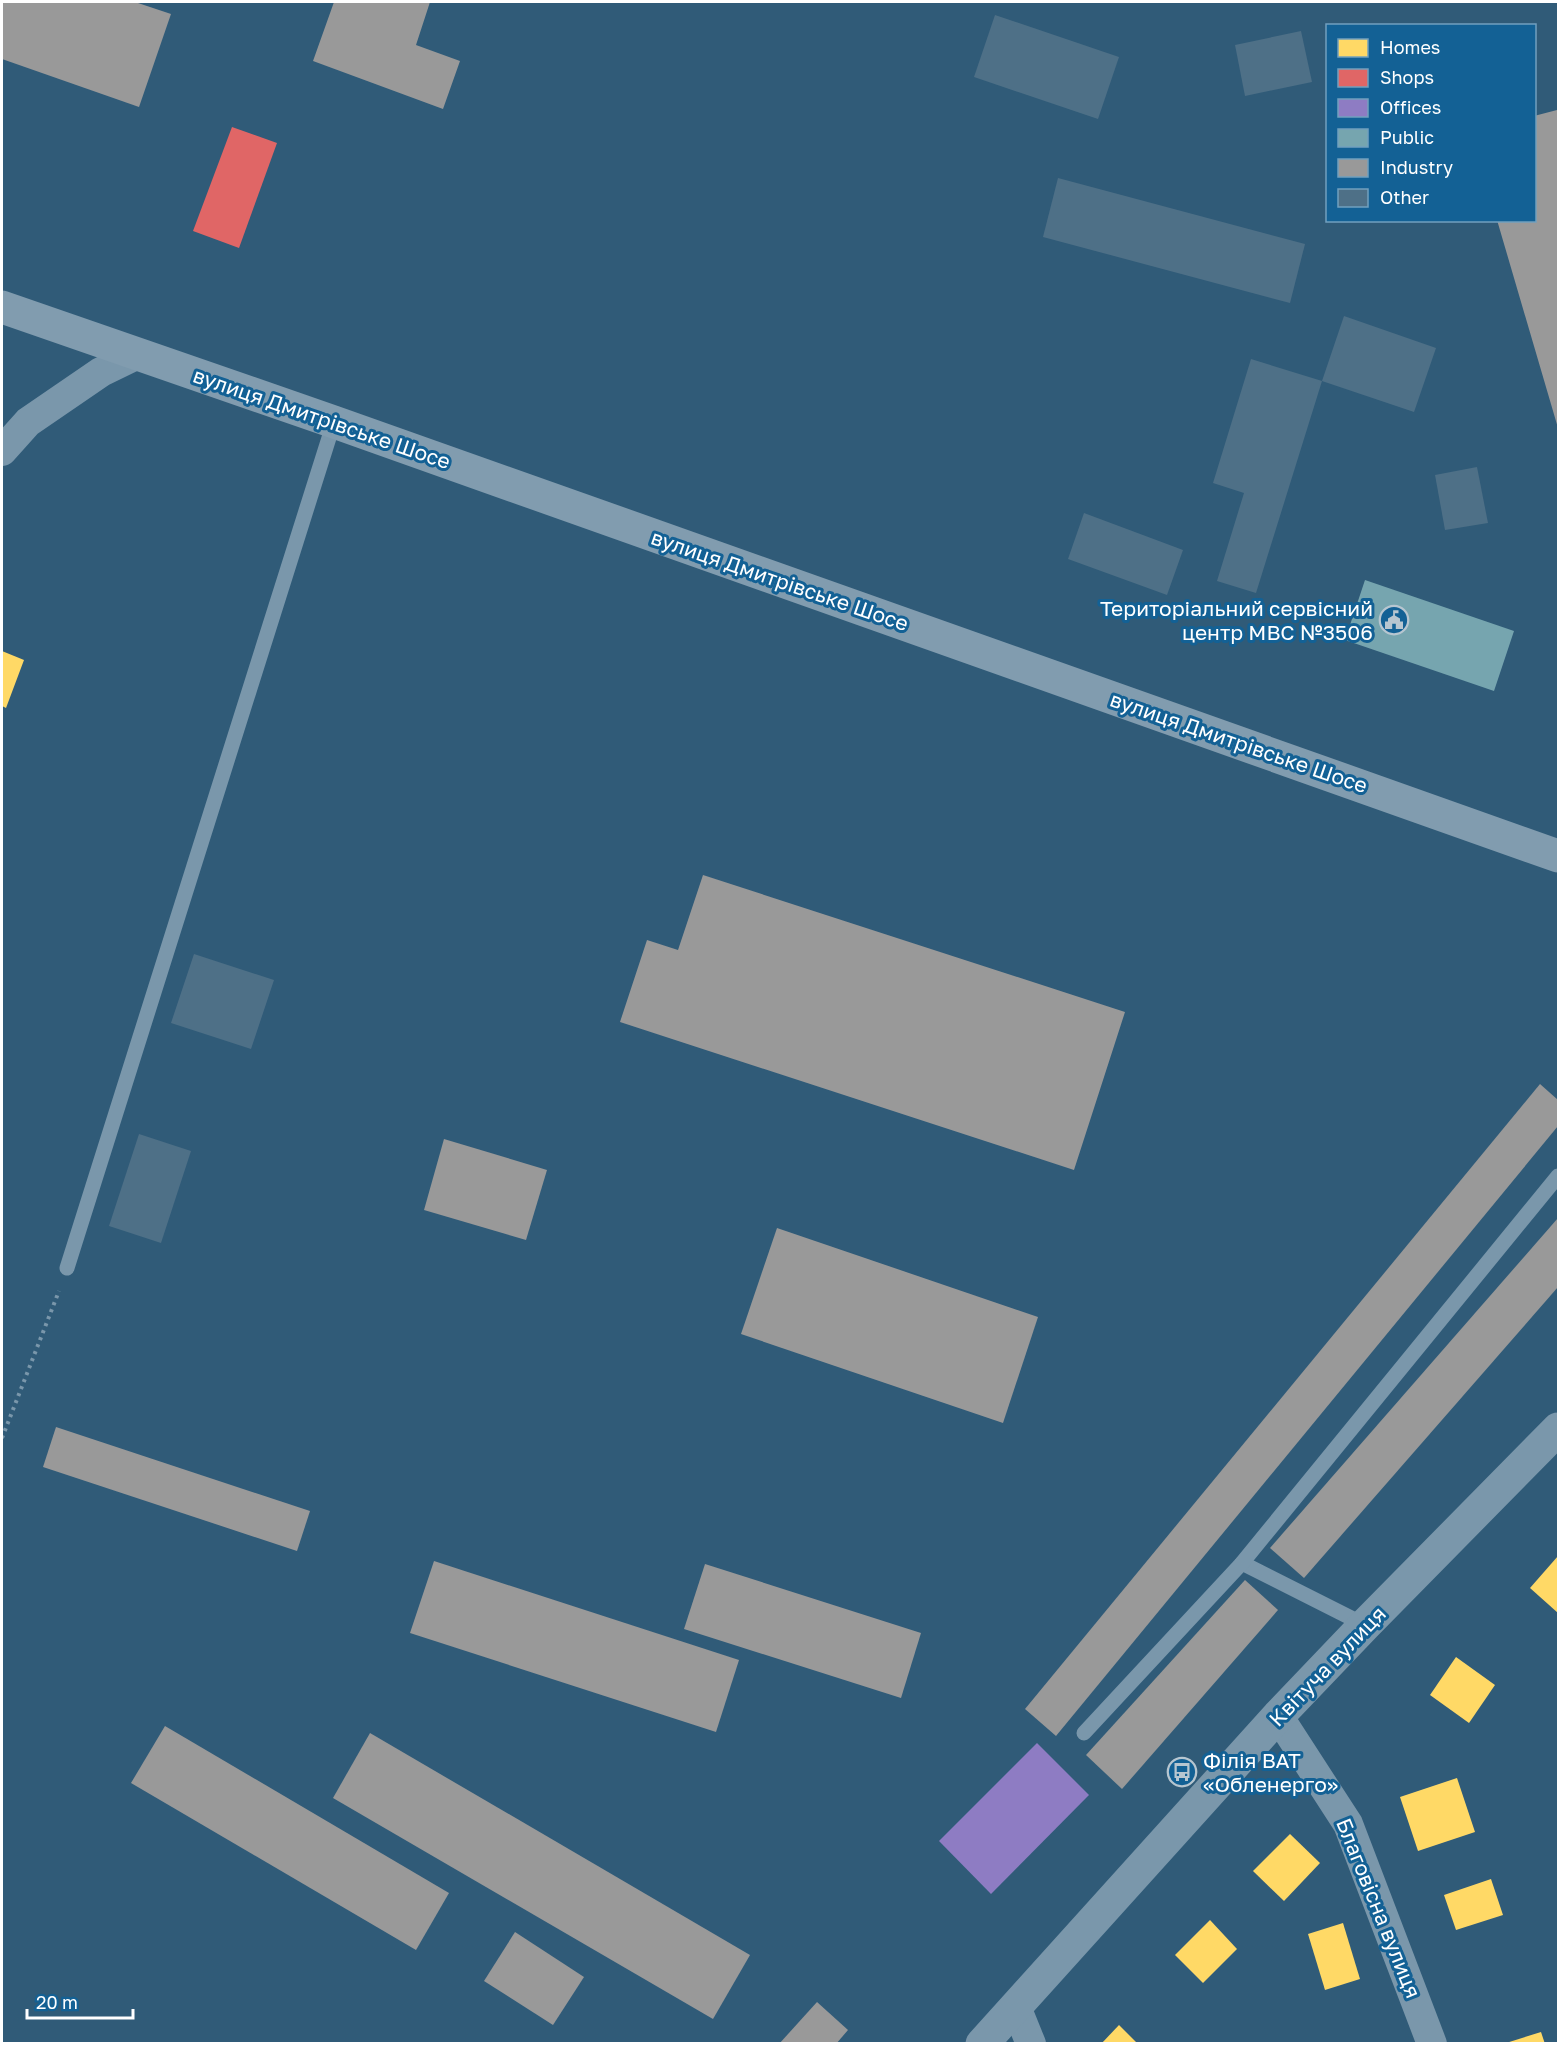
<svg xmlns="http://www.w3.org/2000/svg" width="1560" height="2045" viewBox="0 0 1560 2045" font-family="'Golos Text',sans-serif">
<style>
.homes{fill:#ffd966}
.shops{fill:#e06666}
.offices{fill:#8e7cc3}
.public{fill:#76a5af}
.industry{fill:#999}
.building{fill:#4e7087}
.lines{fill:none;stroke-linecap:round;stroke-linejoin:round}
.path{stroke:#7a97ab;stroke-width:4;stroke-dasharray:3 4.5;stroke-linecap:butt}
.service{stroke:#7a97ab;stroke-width:15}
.minor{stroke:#7a97ab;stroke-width:30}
.tertiary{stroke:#7a97ab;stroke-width:33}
.secondary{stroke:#819caf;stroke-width:33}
.labels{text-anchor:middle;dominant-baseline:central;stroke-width:6;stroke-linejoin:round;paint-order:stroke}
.street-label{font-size:21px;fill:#fff;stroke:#136195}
.poi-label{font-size:21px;fill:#fff;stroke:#136195;text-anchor:end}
</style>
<rect width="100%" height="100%" fill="#305b78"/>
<!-- homes -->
<g class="homes">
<polygon points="2,651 24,660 6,708 2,706"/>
<polygon points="1558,1556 1558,1613 1530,1588"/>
<polygon points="1456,1657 1495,1685 1469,1723 1430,1695"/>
<polygon points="1457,1778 1475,1832 1418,1851 1400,1797"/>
<polygon points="1290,1834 1320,1863 1284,1901 1253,1871"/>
<polygon points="1491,1879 1503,1915 1456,1930 1444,1895"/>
<polygon points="1210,1920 1237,1949 1203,1983 1175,1955"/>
<polygon points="1343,1923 1360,1979 1325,1990 1308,1934"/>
<polygon points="1119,2025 1138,2044 1101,2044"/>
<polygon points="1541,2032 1545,2044 1506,2044 1506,2043"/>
</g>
<!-- shops -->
<polygon class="shops" points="232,127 277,143 239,248 193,231"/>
<!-- offices -->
<polygon class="offices" points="1037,1743 1089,1795 991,1894 939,1841"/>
<!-- public -->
<polygon class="public" points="1365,580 1514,631 1494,691 1345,640"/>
<!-- industry -->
<g class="industry">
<polygon points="2,2 135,2 171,14 139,107 2,59"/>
<polygon points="334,2 430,2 416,45 460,61 443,109 313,61"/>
<polygon points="1557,110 1558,116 1558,428 1497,220 1534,220 1534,116"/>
<polygon points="703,875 1125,1012 1074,1170 620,1022 647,940 678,950"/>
<polygon points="1540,1084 1558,1100 1558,1126 1056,1736 1025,1709"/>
<polygon points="444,1139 547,1170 526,1240 424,1210"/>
<polygon points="1558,1218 1558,1287 1304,1578 1270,1548"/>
<polygon points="777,1228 1038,1317 1003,1423 741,1334"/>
<polygon points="56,1427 310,1511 297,1551 43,1467"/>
<polygon points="434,1561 739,1660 716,1732 410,1633"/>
<polygon points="705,1564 921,1633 901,1698 684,1629"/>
<polygon points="1245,1580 1278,1610 1122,1789 1086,1755"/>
<polygon points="165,1726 449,1893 416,1950 131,1783"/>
<polygon points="370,1733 750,1955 713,2019 333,1798"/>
<polygon points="515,1932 584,1977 553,2025 484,1981"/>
<polygon points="817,2002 848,2030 836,2044 779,2044"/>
</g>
<!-- building -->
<g class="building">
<polygon points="995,15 1119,57 1098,119 974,77"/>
<polygon points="1301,31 1312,82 1245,96 1235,45"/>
<polygon points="1058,178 1305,244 1290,303 1043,237"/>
<polygon points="1344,316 1436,348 1414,412 1322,381"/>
<polygon points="1251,359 1322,381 1256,593 1217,581 1244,493 1213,483"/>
<polygon points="1477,467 1488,523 1445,530 1435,475"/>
<polygon points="1084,513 1183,550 1167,595 1068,559"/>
<polygon points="194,954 274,980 251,1049 171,1023"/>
<polygon points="139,1134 191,1151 161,1243 109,1226"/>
</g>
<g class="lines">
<!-- path -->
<polyline class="path" points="2,1438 59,1291"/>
<!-- service -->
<g class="service">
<polyline points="67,1268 334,422"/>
<polyline points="1242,1563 1365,1625"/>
<polyline points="1084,1733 1242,1563 1558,1176"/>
</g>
<!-- minor -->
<g class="minor">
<polyline points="2,451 28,422 101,372 138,354"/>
<polyline points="1278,1716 1348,1824 1432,2044"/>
<polyline points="1016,2007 1031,2044"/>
</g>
<!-- tertiary -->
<polyline class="tertiary" points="982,2044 1278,1716 1365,1625 1558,1429"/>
<!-- secondary -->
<polyline class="secondary" points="2,307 334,422 1558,856"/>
</g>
<!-- icons -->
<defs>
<g id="civic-ring" transform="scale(1.5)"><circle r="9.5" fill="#136195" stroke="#b7c6d0" stroke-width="1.5"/><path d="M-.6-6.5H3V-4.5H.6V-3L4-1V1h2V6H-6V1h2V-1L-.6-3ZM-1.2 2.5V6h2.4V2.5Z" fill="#b7c6d0"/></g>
<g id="bus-ring" transform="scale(1.5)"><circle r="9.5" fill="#136195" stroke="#b7c6d0" stroke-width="1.5"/><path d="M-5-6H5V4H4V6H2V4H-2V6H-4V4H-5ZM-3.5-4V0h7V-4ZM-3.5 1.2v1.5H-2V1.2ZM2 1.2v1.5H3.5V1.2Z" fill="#b7c6d0"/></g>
</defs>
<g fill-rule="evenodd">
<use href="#civic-ring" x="1394" y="620"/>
<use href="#bus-ring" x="1182" y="1772"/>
</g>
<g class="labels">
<!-- street labels -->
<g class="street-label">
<text transform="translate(322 418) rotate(19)">вулиця Дмитрівське Шосе</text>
<text transform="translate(780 580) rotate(19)">вулиця Дмитрівське Шосе</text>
<text transform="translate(1239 742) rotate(19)">вулиця Дмитрівське Шосе</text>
<text transform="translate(1327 1666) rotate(-46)">Квітуча вулиця</text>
<text transform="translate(1379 1908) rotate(68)">Благовісна вулиця</text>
</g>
<!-- poi labels -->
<g class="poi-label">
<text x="1373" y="608">Територіальний сервісний<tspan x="1373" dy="24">центр МВС №3506</tspan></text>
<text x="1203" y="1760" text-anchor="start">Філія ВАТ<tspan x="1203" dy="24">«Обленерго»</tspan></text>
</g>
</g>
<!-- border -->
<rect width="1560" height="2045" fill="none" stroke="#ffffff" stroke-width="6"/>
<!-- legend -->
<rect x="1326" y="24" width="210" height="198" fill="#136195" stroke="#71a0bf" stroke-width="1.5"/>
<rect x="1338" y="39" width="30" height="18" fill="#ffd966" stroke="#71a0bf" stroke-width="1.5"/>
<text x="1380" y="54" font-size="18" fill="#ffffff">Homes</text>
<rect x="1338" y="69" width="30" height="18" fill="#e06666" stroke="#71a0bf" stroke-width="1.5"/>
<text x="1380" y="84" font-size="18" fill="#ffffff">Shops</text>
<rect x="1338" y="99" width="30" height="18" fill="#8e7cc3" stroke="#71a0bf" stroke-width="1.5"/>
<text x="1380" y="114" font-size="18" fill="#ffffff">Offices</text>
<rect x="1338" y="129" width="30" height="18" fill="#76a5af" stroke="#71a0bf" stroke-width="1.5"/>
<text x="1380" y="144" font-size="18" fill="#ffffff">Public</text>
<rect x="1338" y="159" width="30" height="18" fill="#999999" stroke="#71a0bf" stroke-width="1.5"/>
<text x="1380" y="174" font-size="18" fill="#ffffff">Industry</text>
<rect x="1338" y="189" width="30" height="18" fill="#4e7087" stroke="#71a0bf" stroke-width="1.5"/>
<text x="1380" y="204" font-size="18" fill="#ffffff">Other</text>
<!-- scale -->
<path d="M27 2009v9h106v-9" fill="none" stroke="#ffffff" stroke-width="3"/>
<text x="36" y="2009" font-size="18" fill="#ffffff" stroke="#136195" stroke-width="4.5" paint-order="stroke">20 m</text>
</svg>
